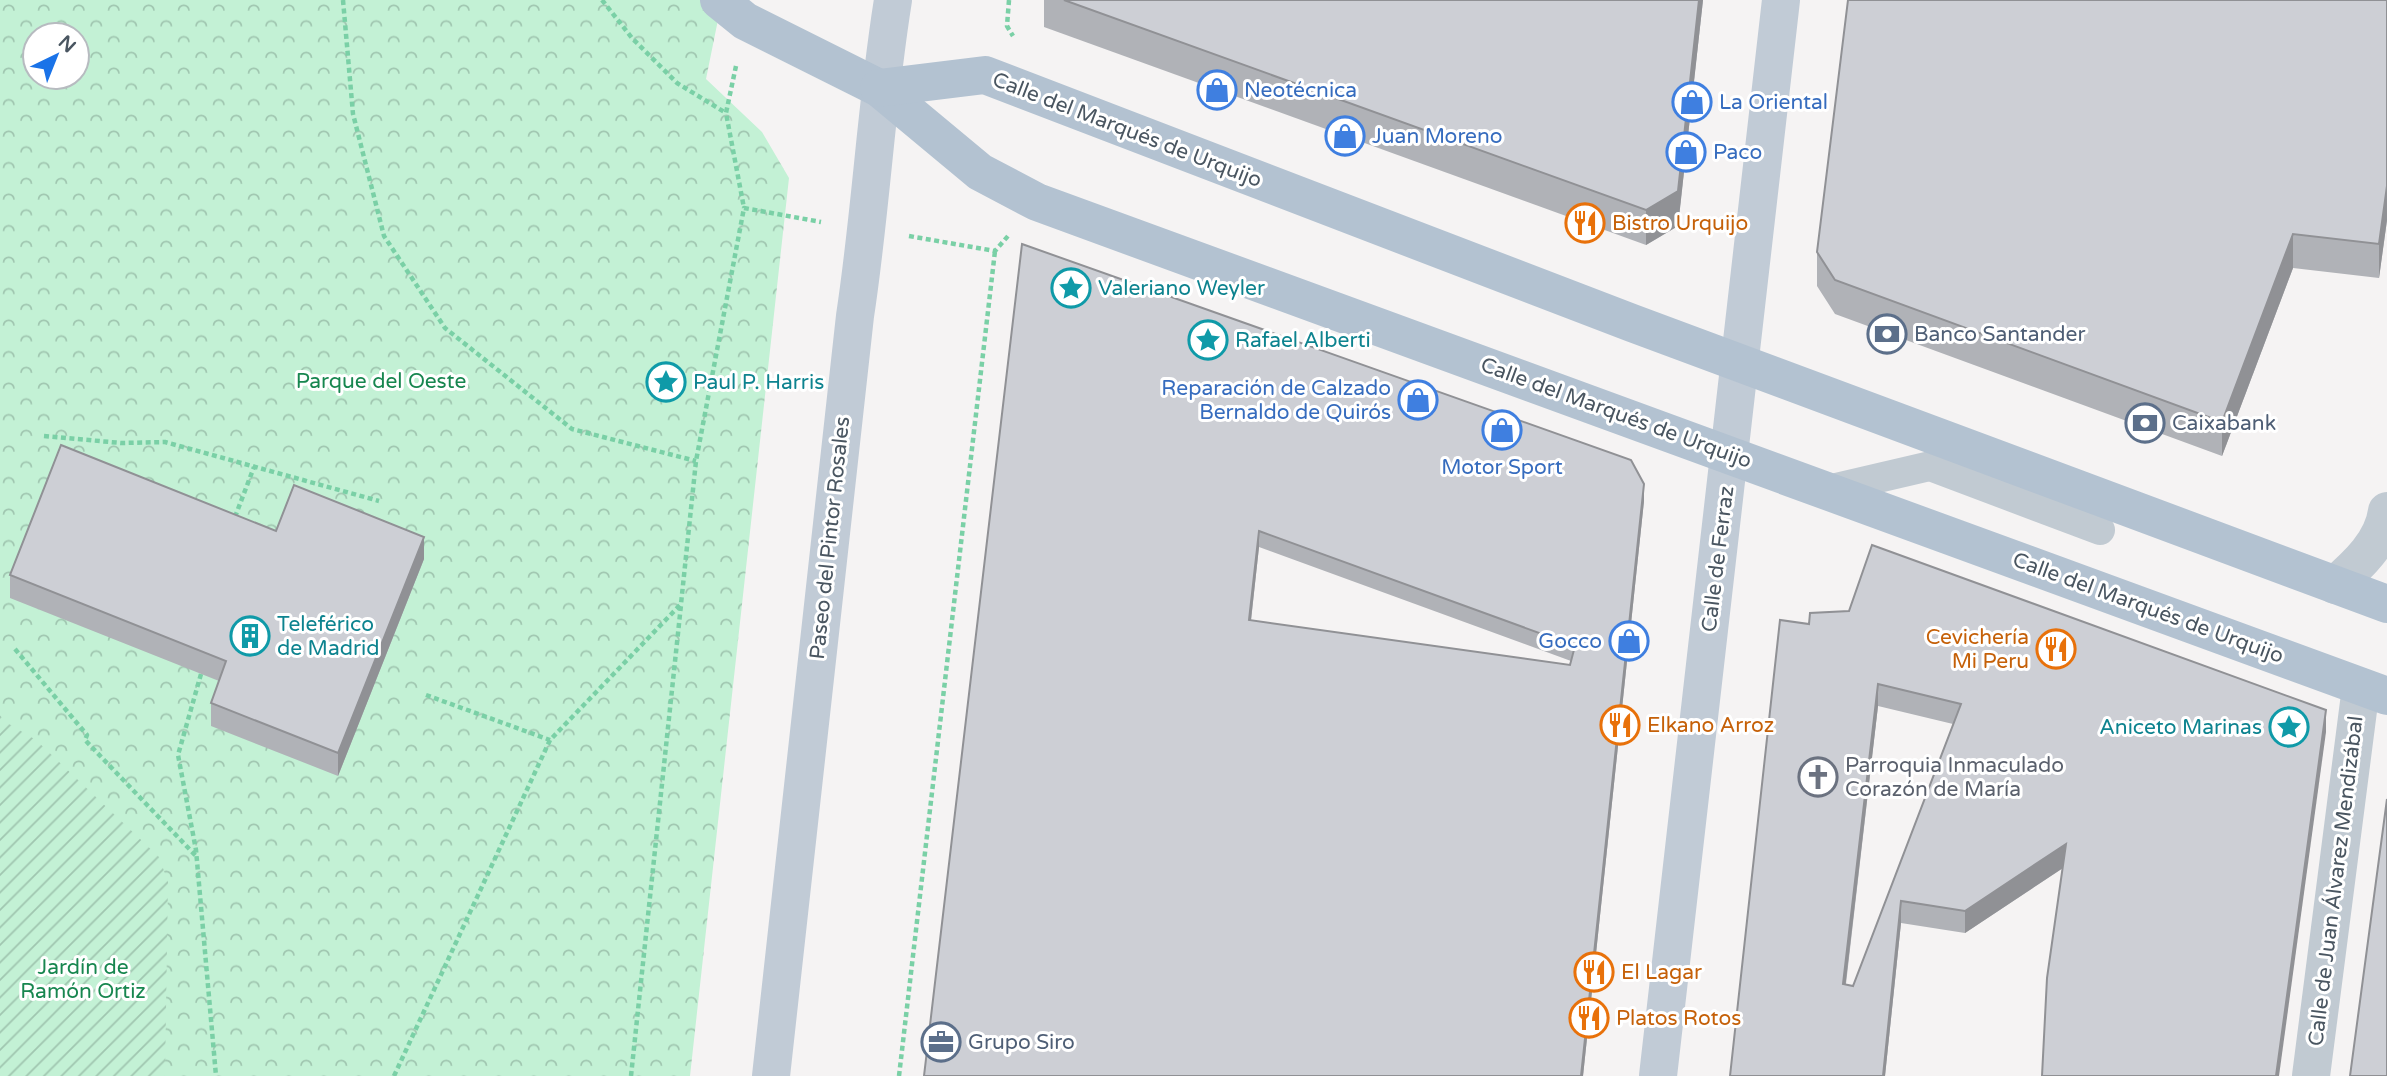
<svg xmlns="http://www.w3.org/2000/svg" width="2387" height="1076" viewBox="0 0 2387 1076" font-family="'Varela Round',sans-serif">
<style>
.park{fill:url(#park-crowns);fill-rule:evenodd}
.garden{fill:url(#garden-furrows)}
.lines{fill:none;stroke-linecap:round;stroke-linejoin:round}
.path{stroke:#7ad0a6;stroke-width:4.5;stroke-dasharray:5 3.5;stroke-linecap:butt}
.service{stroke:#c1cad2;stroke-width:30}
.minor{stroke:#c1cad2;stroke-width:38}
.secondary{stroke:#c1cbd6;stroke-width:38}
.primary{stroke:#b3c2d1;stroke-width:38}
.wall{fill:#b0b2b7;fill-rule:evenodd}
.shaded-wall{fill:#909195}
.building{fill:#cdcfd5;stroke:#909195;stroke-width:2;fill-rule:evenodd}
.labels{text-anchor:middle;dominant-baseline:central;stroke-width:6;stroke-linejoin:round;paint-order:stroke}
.shop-label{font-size:21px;fill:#366cbe;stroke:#fff;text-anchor:start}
.street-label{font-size:21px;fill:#4a5661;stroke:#fff}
.food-label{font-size:21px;fill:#c56008;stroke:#fff;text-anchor:start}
.culture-label{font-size:21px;fill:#0d838f;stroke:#fff;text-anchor:start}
.service-label{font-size:21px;fill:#4e5e75;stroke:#fff;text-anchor:start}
.park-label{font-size:21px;fill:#17864f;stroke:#fff}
.worship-label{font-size:21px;fill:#5b616d;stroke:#fff;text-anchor:start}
</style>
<defs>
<pattern id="park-crowns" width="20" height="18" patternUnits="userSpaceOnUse" patternTransform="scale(1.75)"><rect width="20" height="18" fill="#c3f1d5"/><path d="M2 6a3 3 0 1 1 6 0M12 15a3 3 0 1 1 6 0" fill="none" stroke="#a0c6b0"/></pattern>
<pattern id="garden-furrows" width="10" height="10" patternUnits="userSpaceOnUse" patternTransform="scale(1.75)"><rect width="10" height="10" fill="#c3f1d5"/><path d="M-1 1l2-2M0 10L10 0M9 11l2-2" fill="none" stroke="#a0c6b0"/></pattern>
</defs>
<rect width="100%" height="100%" fill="#f5f3f3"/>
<!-- park -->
<path class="park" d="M0,0H722L706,79L762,132L789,178L690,1076H0ZM35,35H77V77H35Z"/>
<!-- garden -->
<polygon class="garden" points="0,715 4,721 36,740 159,857 168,882 165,1076 0,1076"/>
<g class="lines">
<!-- path -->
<g class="path">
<polyline points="343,0 353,114 384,236 445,328 572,429 696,461"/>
<polyline points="602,0 632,38 677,83 726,113"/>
<polyline points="1009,0 1007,26 1013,36"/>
<polyline points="736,66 726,113 744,208"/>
<polyline points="909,236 995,251 1008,236"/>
<polyline points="44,436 121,443 165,442 379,501"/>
<polyline points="235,517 254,467"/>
<polyline points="15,649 87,735 85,740 196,856"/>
<polyline points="201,674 178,755 196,850 216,1076"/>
<polyline points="426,695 550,740"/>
<polyline points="394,1076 550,740 681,604 696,461 744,208 821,222"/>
<polyline points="631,1076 681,605"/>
<polyline points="899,1076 995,251"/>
</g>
<!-- service -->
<polyline class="service" points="1827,490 1930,466 2100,530"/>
<!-- minor -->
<g class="minor">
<path d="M2335,585C2358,565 2383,542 2387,511"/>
<polyline points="2311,1076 2361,687"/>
</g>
<!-- secondary -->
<g class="secondary">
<path d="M771,1076L855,316C871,211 876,105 893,0"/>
<polyline points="1658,1076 1781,0"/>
</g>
<!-- primary -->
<g class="primary">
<polyline points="719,0 745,21 879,88 980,172 1037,202 2387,696"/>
<polyline points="879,88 985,75 1632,323 2387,604"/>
</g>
</g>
<!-- wall -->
<g class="wall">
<polygon points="1044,0 1703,0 1678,226 1646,245 1044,27"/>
<polygon points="2387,0 2387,220 2379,278 2293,268 2222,456 1835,314 1817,286 1817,252"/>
<path d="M1022,244L1644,501L1583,1076H924ZM1259,547L1571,661L1570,665L1251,621Z"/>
<polygon points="276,531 424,559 338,776 211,726 211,703 219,681 10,598 10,575"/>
<path d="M1780,620L2326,732L2063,868L1965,933L1901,923L1885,1076H1730ZM1878,706L1953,724L1853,986L1846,984Z"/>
</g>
<!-- shaded-wall -->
<g class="shaded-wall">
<polygon points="1699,0 1703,0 1678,226 1646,245 1646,210"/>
<polygon points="2387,186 2387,220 2379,278 2379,244"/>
<polygon points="2293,234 2293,268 2222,456 2222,422"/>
<polygon points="1644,484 1644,501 1583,1076 1581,1076"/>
<polygon points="1259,531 1259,547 1249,637 1249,620"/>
<polygon points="424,537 424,559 338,776 338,753"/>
<polygon points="1878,684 1878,706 1843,1006 1843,984"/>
<polygon points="2326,710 2326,732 2279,1076 2276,1076"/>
<polygon points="2066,844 2066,866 1965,933 1965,911"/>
<polygon points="1901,901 1901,923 1885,1076 1883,1076"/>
</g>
<!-- building -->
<g class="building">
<polygon points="1064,0 1699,0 1678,191 1646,210"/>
<polygon points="1848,0 2387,0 2387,186 2379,244 2293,234 2222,422 1835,280 1817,252"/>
<path d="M1022,244L1631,460L1644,484L1581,1076H924ZM1259,531L1575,646L1570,665L1249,620Z"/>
<polygon points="61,445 276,531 294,485 424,537 338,753 211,703 226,661 10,575"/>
<path d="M1872,545L2326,710L2276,1076H2042L2047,978L2066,844L1965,911L1901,901L1883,1076H1730L1780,620L1809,624L1810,613L1849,611ZM1878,684L1961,704L1853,986L1843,984Z"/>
<polygon points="2387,799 2387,1076 2350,1076"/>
</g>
<!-- icons -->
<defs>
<g id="shop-ring" transform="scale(2.0125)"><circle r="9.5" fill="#fff" stroke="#3f7fe0" stroke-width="1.5"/><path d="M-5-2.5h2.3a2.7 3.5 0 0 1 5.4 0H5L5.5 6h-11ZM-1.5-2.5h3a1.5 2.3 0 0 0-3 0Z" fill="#3f7fe0"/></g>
<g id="restaurant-ring" transform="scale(2.0125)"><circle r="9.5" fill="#fff" stroke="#e8710a" stroke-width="1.5"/><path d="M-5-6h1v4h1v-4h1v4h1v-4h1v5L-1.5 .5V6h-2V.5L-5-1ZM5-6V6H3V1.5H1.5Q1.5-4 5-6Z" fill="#e8710a"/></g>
<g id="sight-ring" transform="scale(2.0125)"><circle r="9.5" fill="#fff" stroke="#0f9aa8" stroke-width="1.5"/><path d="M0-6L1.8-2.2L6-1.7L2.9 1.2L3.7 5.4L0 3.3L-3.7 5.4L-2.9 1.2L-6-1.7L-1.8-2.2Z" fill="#0f9aa8"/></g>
<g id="bank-ring" transform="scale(2.0125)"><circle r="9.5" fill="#fff" stroke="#5c6f8a" stroke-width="1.5"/><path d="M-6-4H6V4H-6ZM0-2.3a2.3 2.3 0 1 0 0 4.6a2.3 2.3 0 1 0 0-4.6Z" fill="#5c6f8a"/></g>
<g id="building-ring" transform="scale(2.0125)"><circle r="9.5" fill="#fff" stroke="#0f9aa8" stroke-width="1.5"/><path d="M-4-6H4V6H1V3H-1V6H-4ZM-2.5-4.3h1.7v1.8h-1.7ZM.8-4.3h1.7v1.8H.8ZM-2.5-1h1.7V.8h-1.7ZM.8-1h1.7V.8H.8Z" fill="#0f9aa8"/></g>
<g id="church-ring" transform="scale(2.0125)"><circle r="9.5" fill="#fff" stroke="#6b7280" stroke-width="1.5"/><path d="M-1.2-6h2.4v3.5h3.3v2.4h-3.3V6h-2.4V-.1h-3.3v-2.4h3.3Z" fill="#6b7280"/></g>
<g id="office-ring" transform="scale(2.0125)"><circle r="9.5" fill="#fff" stroke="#5c6f8a" stroke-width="1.5"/><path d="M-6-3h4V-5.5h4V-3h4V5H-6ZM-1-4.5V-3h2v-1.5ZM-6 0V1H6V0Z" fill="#5c6f8a"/></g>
</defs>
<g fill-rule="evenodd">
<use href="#shop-ring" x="1217" y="90"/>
<use href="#shop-ring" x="1692" y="102"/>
<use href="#shop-ring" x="1345" y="136"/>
<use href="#shop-ring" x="1686" y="152"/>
<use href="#restaurant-ring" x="1585" y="223"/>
<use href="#sight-ring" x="1071" y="288"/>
<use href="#bank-ring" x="1887" y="334"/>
<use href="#sight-ring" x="1208" y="340"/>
<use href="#sight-ring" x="666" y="382"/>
<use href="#shop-ring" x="1418" y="400"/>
<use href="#bank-ring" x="2145" y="423"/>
<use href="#shop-ring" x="1502" y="430"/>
<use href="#building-ring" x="250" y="636"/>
<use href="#shop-ring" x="1629" y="641"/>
<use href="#restaurant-ring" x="2056" y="649"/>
<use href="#restaurant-ring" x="1620" y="725"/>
<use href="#sight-ring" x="2289" y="727"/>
<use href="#church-ring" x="1818" y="777"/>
<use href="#restaurant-ring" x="1594" y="972"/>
<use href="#restaurant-ring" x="1589" y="1018"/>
<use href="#office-ring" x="941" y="1042"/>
</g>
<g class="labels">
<!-- shop labels -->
<g class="shop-label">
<text x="1244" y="90">Neotécnica</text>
<text x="1719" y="102">La Oriental</text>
<text x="1372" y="136">Juan Moreno</text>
<text x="1713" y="152">Paco</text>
<text x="1391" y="388" text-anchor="end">Reparación de Calzado<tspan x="1391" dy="24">Bernaldo de Quirós</tspan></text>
<text x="1502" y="467" text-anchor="middle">Motor Sport</text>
<text x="1602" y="641" text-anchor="end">Gocco</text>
</g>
<!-- street labels -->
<g class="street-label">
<text transform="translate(1127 130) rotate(21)">Calle del Marqués de Urquijo</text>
<text transform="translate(1616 413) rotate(20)">Calle del Marqués de Urquijo</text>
<text transform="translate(830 538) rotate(-84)">Paseo del Pintor Rosales</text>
<text transform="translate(1718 559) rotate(-83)">Calle de Ferraz</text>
<text transform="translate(2148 608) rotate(20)">Calle del Marqués de Urquijo</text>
<text transform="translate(2336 881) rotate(-83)">Calle de Juan Álvarez Mendizábal</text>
</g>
<!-- food labels -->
<g class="food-label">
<text x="1612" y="223">Bistro Urquijo</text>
<text x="2029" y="637" text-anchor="end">Cevichería<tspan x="2029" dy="24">Mi Peru</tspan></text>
<text x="1647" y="725">Elkano Arroz</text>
<text x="1621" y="972">El Lagar</text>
<text x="1616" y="1018">Platos Rotos</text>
</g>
<!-- culture labels -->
<g class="culture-label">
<text x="1098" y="288">Valeriano Weyler</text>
<text x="1235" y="340">Rafael Alberti</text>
<text x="693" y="382">Paul P. Harris</text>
<text x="277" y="624">Teleférico<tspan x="277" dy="24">de Madrid</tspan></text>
<text x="2262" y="727" text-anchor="end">Aniceto Marinas</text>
</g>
<!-- service labels -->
<g class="service-label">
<text x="1914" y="334">Banco Santander</text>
<text x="2172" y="423">Caixabank</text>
<text x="968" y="1042">Grupo Siro</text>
</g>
<!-- park labels -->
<g class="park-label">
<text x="381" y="381">Parque del Oeste</text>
<text x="83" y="967">Jardín de<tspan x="83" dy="24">Ramón Ortiz</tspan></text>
</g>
<!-- worship labels -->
<g class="worship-label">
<text x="1845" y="765">Parroquia Inmaculado<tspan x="1845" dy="24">Corazón de María</tspan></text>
</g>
</g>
<!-- north arrow -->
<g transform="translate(56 56) rotate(43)"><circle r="33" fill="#ffffff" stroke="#b7bbc0" stroke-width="2"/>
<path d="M0-5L12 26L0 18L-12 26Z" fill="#1a73e8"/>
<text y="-10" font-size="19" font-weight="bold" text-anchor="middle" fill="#4a5661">N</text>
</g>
</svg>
